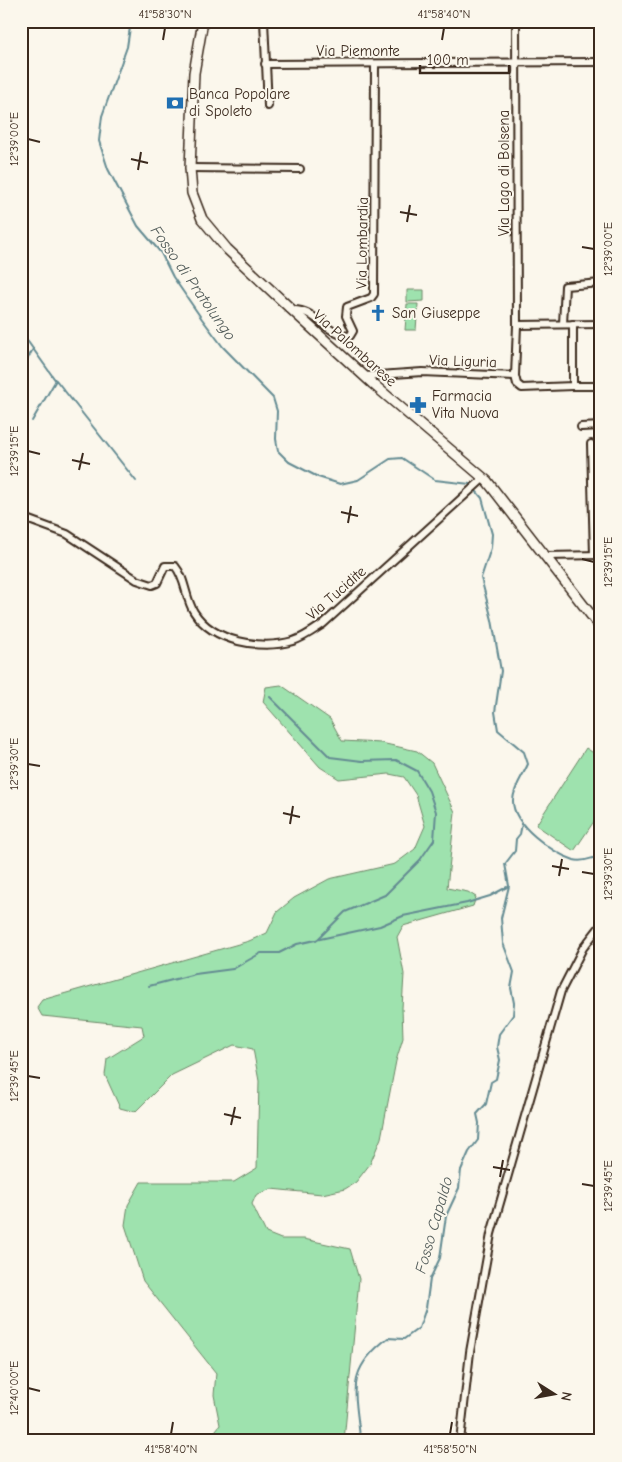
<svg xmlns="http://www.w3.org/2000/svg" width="622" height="1462" viewBox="0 0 622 1462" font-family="'Comic Neue',sans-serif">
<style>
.green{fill:#9ee2ae;stroke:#6c8666}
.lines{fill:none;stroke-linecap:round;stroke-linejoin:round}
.stream{stroke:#648b92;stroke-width:2}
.street-casing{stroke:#3b2a1e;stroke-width:10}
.secondary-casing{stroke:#3b2a1e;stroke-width:12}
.street{stroke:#fbf7ec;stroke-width:6}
.secondary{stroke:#fbf7ec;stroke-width:9}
.ticks{fill:none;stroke:#3b2a1e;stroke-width:2}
.labels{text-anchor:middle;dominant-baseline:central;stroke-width:4;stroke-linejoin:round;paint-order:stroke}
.street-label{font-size:15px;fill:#3b2a1e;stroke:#fbf7ec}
.poi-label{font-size:15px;fill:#3b2a1e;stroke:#fbf7ec;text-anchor:start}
.water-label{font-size:16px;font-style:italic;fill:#505a58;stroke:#fbf7ec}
.neatline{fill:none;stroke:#3b2a1e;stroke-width:2}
.ticks-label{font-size:12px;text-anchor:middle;fill:#3b2a1e}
</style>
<rect width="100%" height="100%" fill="#fbf7ec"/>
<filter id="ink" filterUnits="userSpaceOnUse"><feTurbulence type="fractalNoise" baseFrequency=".02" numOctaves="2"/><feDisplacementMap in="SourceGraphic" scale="10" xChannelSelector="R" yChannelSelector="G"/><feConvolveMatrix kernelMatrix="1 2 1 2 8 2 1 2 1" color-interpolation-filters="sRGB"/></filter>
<g filter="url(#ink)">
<!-- green -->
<g class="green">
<polygon points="407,290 424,290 424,301 407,302"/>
<polygon points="407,304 418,304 416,330 405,330"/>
<polygon points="281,685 330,719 342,741 381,743 417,751 432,763 455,812 447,888 468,892 476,897 473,906 403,926 397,937 404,974 402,1008 403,1038 396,1061 381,1138 370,1164 356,1182 345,1189 322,1194 271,1189 256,1195 252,1204 266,1233 281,1239 304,1239 350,1249 359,1279 344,1441 207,1441 220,1425 214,1395 216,1373 143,1281 125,1225 128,1205 141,1182 234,1182 257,1168 259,1081 253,1049 234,1045 172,1075 135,1112 120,1108 105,1075 107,1059 144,1036 142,1026 42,1016 37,1007 42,1000 249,941 267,933 277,912 294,898 329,879 395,864 415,849 425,826 416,795 404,777 389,774 339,779 320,767 263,702 266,687"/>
<polygon points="586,748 601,758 601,811 574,851 536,825"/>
</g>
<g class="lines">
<!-- stream -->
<g class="stream">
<path d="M131,21L127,47L102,116L99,141L108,169L138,226L161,253L173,277L202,319L223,347L273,398L277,411L276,439L278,451L289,462L318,477L340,484L358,480L390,459L402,458L435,480L470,484L482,498L492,534L491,548L481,578L492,620L501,671L495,712L498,730L524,752L528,764C523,776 514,786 513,800C512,825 553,853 574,860C584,863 592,857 601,856"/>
<polyline points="21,332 56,381"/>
<polyline points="21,371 33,349"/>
<polyline points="32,421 56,380 136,481"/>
<polyline points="270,697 330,757 362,761 396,760 417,771 429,791 436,812 434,840 420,860 385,895 345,912 316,941"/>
<polyline points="149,986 195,974 233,969 261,953 279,953 297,944 380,926 403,916 467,903 490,896 507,887"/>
<path d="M358,1441L360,1437C355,1389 346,1370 388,1338L404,1339L419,1328L426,1308L430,1279L440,1258L446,1216L459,1188L461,1170L469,1152L478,1140L479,1123L477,1114L486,1104L491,1082L496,1079L500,1060L497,1047L499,1034L513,1015L514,1003L511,988L514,972L503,943L501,918L509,886L505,864L515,851L516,839L520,834L522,824"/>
</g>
<!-- street casing -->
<g class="street-casing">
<g id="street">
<polyline points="264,21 268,106"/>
<polyline points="516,21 517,325"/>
<polyline points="265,64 601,62"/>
<polyline points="190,168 300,169"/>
<path d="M292,310C315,308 328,337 350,336L353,331L346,316L347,307L371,298L374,294L375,64"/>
<polyline points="563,324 565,286 601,283"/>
<polyline points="365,376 422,372 515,376 517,325 601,324"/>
<polyline points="515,376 517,384 522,388 573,386 573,324"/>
<polyline points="573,386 601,386"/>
<polyline points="581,427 601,426"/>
<polyline points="591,444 594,555"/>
<path d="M21,517L67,534L137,580L152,585L157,583L165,566H175C186,579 185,598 194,612C213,642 261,650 293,641C303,638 314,630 323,624L484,478"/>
<polyline points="546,556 601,555"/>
<polyline points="460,1441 470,1352 491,1234 561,991 583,948 601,925"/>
</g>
</g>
<!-- secondary casing -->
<g class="secondary-casing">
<polyline id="secondary" points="203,21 194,73 190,168 192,193 202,219 227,249 292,310 373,384 487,481 601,628"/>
</g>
<!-- street -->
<use href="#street" class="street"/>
<!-- secondary -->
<use href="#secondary" class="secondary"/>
</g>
</g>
<!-- ticks -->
<path class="ticks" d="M163,40L165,28M442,40L444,28M28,139L40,142M131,159L148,163M138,170L141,152M400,212L417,215M407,222L410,205M582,247L594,249M28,451L40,454M72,460L90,464M79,470L83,453M341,512L358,516M348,523L351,506M582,559L594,562M28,764L40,766M283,813L300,817M290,824L293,806M552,866L569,869M582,872L594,874M559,876L562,859M28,1076L40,1078M224,1114L241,1118M231,1125L235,1107M493,1167L510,1170M500,1177L503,1160M582,1184L594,1186M28,1388L40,1391M171,1434L173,1422M450,1434L452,1422"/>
<!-- icons -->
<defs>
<g id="bank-bare" transform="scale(1.35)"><path d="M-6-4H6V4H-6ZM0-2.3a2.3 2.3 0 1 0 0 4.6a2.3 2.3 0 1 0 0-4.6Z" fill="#1f6fb2" stroke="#fbf7ec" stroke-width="2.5" paint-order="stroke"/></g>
<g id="church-bare" transform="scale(1.35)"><path d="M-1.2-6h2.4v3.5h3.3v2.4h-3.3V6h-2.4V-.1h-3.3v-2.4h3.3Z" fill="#1f6fb2" stroke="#fbf7ec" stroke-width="2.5" paint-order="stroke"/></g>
<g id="pharmacy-bare" transform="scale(1.35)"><path d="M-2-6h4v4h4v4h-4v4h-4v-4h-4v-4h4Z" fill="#1f6fb2" stroke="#fbf7ec" stroke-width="2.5" paint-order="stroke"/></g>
</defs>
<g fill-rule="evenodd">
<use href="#bank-bare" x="175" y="103"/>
<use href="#church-bare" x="378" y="313"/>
<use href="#pharmacy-bare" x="418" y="405"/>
</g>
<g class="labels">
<!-- street labels -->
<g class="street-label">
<text x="358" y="51">Via Piemonte</text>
<text transform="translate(504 173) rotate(-90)">Via Lago di Bolsena</text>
<text transform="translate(362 243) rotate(-89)">Via Lombardia</text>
<text transform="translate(355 348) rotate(42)">Via Palombarese</text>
<text transform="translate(463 361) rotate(2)">Via Liguria</text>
<text transform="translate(336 593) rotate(-41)">Via Tucidite</text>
</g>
<!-- poi labels -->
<g class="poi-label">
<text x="189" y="94">Banca Popolare<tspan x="189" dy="17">di Spoleto</tspan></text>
<text x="392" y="313">San Giuseppe</text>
<text x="432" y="396">Farmacia<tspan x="432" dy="17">Vita Nuova</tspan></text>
</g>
<!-- water labels -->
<g class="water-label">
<text transform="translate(193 283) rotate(55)">Fosso di Pratolungo</text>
<text transform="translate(434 1225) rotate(-74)">Fosso Capaldo</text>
</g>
</g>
<!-- margin -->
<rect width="622" height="1462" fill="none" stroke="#fbf7ec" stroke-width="55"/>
<!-- north arrow -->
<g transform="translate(554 1394) rotate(101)" stroke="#fbf7ec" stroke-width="4" paint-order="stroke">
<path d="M0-4L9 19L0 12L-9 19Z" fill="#3b2a1e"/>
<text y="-8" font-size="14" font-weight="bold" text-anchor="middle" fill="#3b2a1e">N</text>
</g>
<!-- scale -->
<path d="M420 65v8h89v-8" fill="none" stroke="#3b2a1e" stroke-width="2.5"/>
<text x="427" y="65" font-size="15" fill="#3b2a1e" stroke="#fbf7ec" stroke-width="4" paint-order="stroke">100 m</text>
<rect x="28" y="28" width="566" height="1406" class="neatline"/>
<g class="ticks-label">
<text x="165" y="18">41°58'30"N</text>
<text x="444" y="18">41°58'40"N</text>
<text transform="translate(14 139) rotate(-90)" y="4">12°39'00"E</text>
<text transform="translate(608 249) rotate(-90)" y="4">12°39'00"E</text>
<text transform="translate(14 451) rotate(-90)" y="4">12°39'15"E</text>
<text transform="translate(608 562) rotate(-90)" y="4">12°39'15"E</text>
<text transform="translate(14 764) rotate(-90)" y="4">12°39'30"E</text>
<text transform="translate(608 874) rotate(-90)" y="4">12°39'30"E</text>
<text transform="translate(14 1076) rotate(-90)" y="4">12°39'45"E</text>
<text transform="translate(608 1186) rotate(-90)" y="4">12°39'45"E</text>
<text transform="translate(14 1388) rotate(-90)" y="4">12°40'00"E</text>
<text x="171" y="1453">41°58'40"N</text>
<text x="450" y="1453">41°58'50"N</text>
</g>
</svg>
